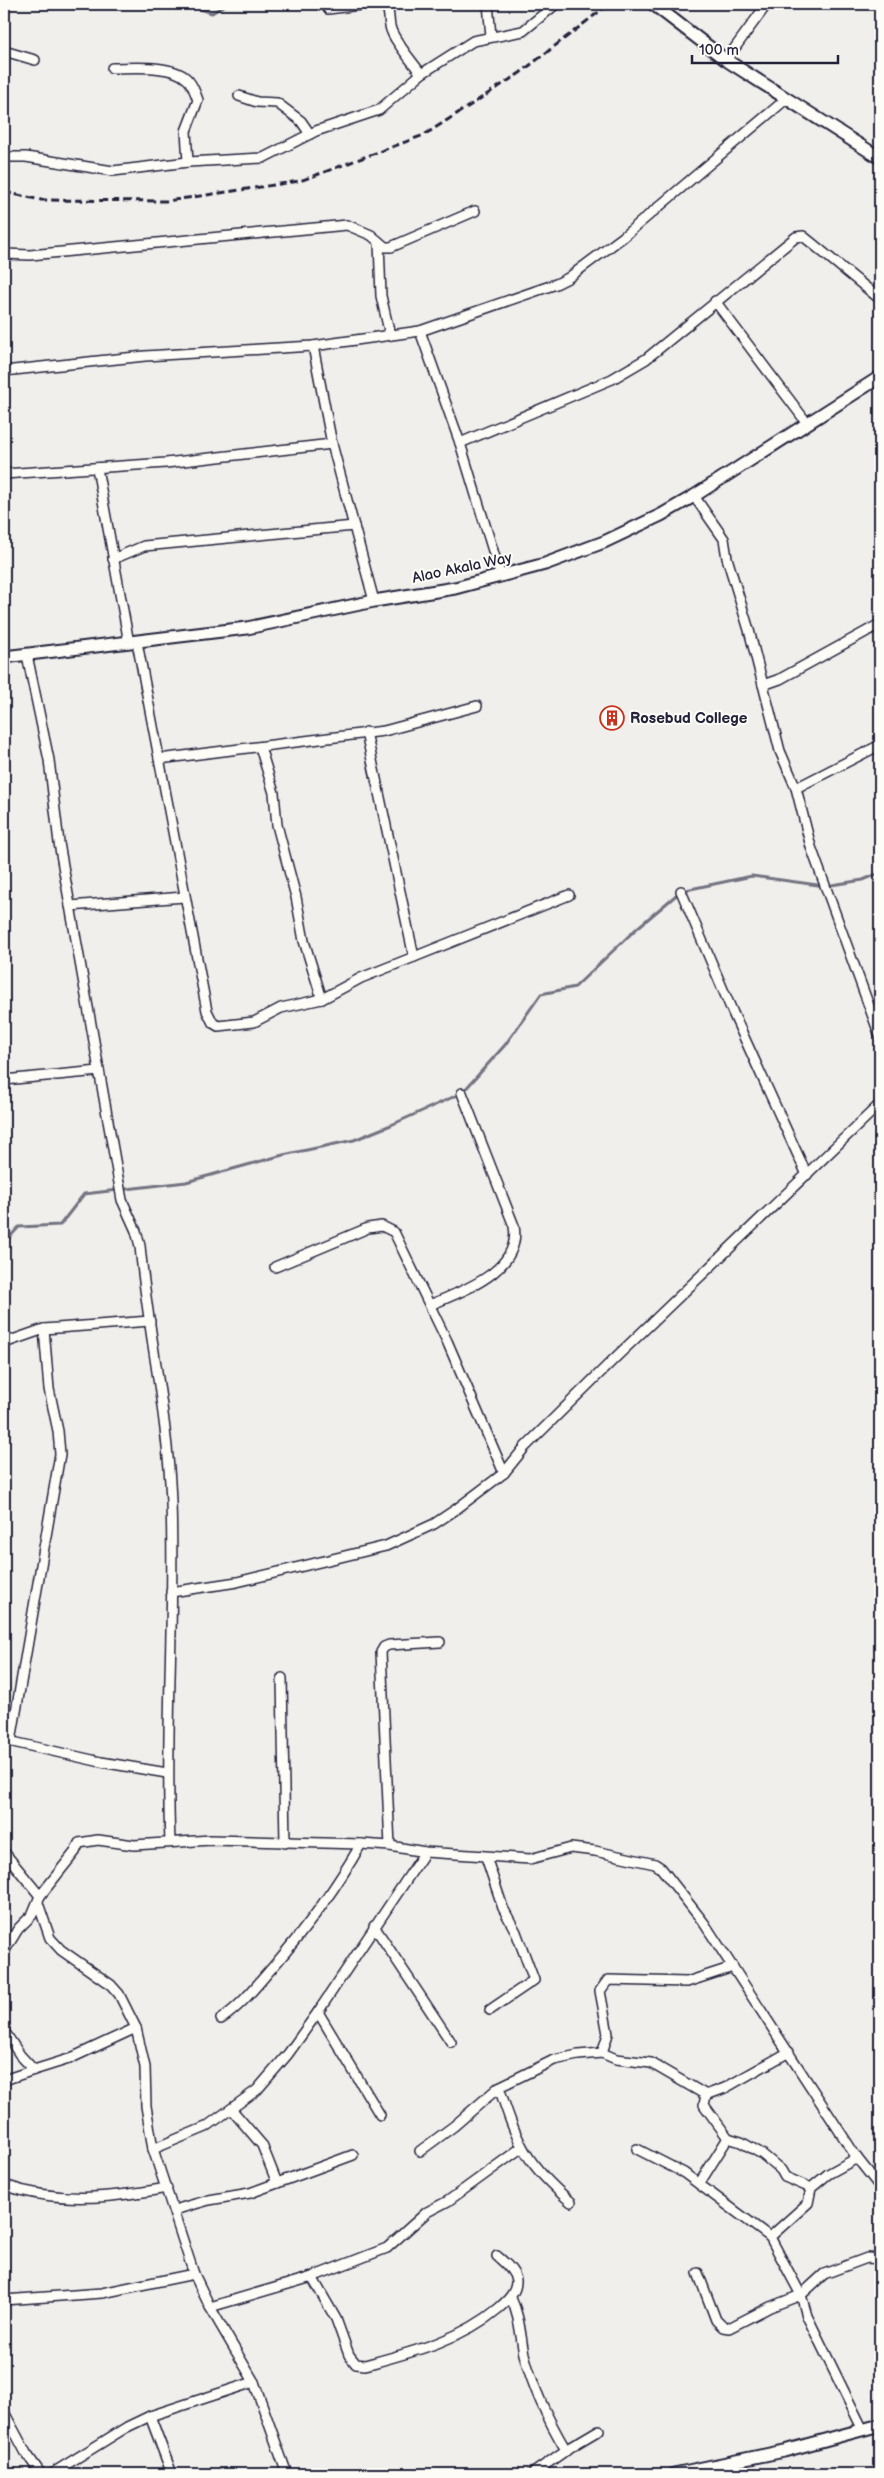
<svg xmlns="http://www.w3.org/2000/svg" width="884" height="2478" viewBox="0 0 884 2478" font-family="'Balsamiq Sans',sans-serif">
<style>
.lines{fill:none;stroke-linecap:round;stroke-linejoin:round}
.stream{stroke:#737381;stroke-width:3}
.minor-casing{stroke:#22223b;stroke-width:12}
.tertiary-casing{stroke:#22223b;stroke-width:15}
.minor{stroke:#fdfcf7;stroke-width:9}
.tertiary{stroke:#fdfcf7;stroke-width:11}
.rail{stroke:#22223b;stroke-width:3;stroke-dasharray:8 4;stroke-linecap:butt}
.labels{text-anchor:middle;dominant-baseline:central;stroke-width:4;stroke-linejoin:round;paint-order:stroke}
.street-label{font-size:15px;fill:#22223b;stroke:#fdfcf7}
.poi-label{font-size:15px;font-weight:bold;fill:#22223b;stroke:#fdfcf7;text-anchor:start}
</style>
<rect width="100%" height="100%" fill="#f0efec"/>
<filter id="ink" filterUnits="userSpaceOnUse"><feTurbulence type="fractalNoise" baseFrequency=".02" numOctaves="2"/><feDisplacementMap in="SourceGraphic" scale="10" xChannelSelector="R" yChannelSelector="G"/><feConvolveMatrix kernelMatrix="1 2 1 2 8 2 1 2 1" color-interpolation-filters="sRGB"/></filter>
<g filter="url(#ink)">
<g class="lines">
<!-- stream -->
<g class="stream">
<polyline points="186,4 212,13 227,4"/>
<polyline points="4,1243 19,1227 60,1225 84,1194 186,1182 283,1155 354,1140 391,1125 462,1093 505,1045 541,994 575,987 636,929 681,891 752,876 825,886 863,880 880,873"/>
</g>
<!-- minor casing -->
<g class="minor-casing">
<g id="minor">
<path d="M383,4C391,11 388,17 390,26C392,39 413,62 421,74"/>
<polyline points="488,4 491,36"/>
<polyline points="328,9 368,4"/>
<polyline points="4,51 35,60"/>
<polyline points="726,60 767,4"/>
<path d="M112,68C132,68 172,64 187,79C193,84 195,93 198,100L186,131L188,162"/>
<polyline points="239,96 257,102 277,103 301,121 310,134"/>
<polyline points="4,157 26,157 113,171 188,162 263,158 316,131 379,110 421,74 473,41 523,31 556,4"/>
<polyline points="379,242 381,296 390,335"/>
<polyline points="4,254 30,255 347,225 371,235 385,247 391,247 475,211"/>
<polyline points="715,301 807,423"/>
<polyline points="420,331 460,443 501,577"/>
<polyline points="313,346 332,444 374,601"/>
<polyline points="4,371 145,356 313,346 420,331 556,284 568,278 623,237 785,100"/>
<polyline points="460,443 612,379 646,359 796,237 803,236 813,244 880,299"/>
<polyline points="97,468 129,643"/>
<polyline points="4,474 166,463 332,444"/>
<polyline points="694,496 724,539 727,558 749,630 780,751 796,788 811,847 880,1036"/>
<polyline points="113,559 144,546 354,526"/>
<polyline points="137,642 207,1011 213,1023 218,1026 254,1022 281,1008 322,999 361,978 414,957 366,732"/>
<path d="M27,655L49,760L59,843L122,1200L136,1231L140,1246C148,1332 168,1416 171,1502C175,1615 165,1729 170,1842"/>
<polyline points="763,685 780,679 880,624"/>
<polyline points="260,747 274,793 277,825 296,897 304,941 322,999"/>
<polyline points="159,759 384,731 477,706"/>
<polyline points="796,788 880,745"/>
<polyline points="681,891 733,1013 807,1175"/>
<polyline points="70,906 184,897"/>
<polyline points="414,957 569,895"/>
<polyline points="4,1080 99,1071"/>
<polyline points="275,1267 368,1228 382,1226 394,1232 447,1341 504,1473"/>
<path d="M430,1305C462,1291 522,1271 514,1226L462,1093"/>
<polyline points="4,1343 44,1329 150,1321"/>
<polyline points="171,1592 237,1582 386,1546 434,1524 455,1510 504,1473 525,1447 615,1358 880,1104"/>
<polyline points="282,1678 285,1843"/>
<polyline points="4,1740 101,1762 167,1773"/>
<polyline points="11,1741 60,1454 58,1431 49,1389 44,1329"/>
<polyline points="390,1846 381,1652 384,1647 389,1645 440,1642"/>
<polyline points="4,1852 40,1896 32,1915 18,1929 4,1952"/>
<polyline points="486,1857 503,1908 516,1932 534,1980 490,2010"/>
<polyline points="40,1896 75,1852 79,1843 98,1840 134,1845 211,1840 361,1844 390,1846 425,1852 530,1859 571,1848 595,1851 655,1864 661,1868 704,1923 857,2158 880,2187"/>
<polyline points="38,1903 50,1938 61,1950 111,1985 119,1994 136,2028 145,2067 146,2106 153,2149 194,2274 210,2307 254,2382 287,2474"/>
<polyline points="374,1926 451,2042"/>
<polyline points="318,2012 380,2115"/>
<path d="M221,2019C242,2005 256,1986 272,1968C306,1929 335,1890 361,1844"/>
<polyline points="4,2031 20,2055 34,2070 69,2059 136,2028"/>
<polyline points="602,2053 608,2034 600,1991 608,1980 687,1982 733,1967"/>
<polyline points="4,2080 34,2070"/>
<path d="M499,2087C517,2143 526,2164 571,2202"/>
<polyline points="706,2095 704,2105 728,2138"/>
<polyline points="232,2110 262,2145 277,2183"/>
<polyline points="153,2149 206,2127 257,2090 288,2054 318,2012 425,1852"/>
<polyline points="637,2149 684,2173 770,2237 801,2295 807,2316 863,2430"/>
<polyline points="420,2151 454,2126 499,2087 554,2060 578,2055 602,2053 616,2059 651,2063 706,2095 725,2088 789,2052"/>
<polyline points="699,2184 728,2138 741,2142 762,2154 781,2170 785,2177 811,2188"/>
<path d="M4,2185C58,2204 111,2198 167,2188"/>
<polyline points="174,2210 209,2200 250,2193 353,2155"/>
<polyline points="770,2237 808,2203 811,2188 828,2174 857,2158"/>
<polyline points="698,2273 716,2320 723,2327 729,2328 770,2307 801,2295 824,2274 867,2258 880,2259"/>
<path d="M312,2277L336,2319L349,2355L356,2364L365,2365C413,2352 461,2340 499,2308C507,2301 517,2292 516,2280C514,2270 504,2262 497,2256"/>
<path d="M511,2298C520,2317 520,2334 524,2354C533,2388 548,2420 566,2450"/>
<polyline points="4,2300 102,2293 194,2274"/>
<polyline points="210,2307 312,2277 387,2248 427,2212 448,2201 521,2148"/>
<polyline points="4,2412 26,2453 41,2474"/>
<polyline points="150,2416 172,2474"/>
<polyline points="51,2474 127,2427 150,2416 254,2382"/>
<polyline points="532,2474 572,2446 599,2430"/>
</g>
</g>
<!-- tertiary casing -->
<g class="tertiary-casing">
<g id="tertiary">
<polyline points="653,4 726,60 880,158"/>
<polyline points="4,657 247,628 374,601 455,588 545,564 604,542 661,515 694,496 880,377"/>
<polyline points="674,2474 784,2451 880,2425"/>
</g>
</g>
<!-- minor -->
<use href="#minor" class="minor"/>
<!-- tertiary -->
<use href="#tertiary" class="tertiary"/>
<!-- rail -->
<polyline class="rail" points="4,192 41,200 167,201 300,181 424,135 520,73 609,4"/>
</g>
</g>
<!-- icons -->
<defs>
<g id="building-ring" transform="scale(1.25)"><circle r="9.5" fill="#fdfcf7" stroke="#c8321e" stroke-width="1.5"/><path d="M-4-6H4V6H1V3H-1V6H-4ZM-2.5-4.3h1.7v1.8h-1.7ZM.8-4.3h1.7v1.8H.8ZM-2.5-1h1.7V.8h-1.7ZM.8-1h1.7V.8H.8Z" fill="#c8321e"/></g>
</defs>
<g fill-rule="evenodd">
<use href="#building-ring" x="612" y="718"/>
</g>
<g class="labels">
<!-- street labels -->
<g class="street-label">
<text transform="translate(462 568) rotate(-12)">Alao Akala Way</text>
</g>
<!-- poi labels -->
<g class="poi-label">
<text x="630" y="718">Rosebud College</text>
</g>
</g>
<!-- margin -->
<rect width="884" height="2478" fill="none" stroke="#fdfcf7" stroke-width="20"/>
<rect x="10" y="10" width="864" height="2458" fill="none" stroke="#22223b" stroke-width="2" filter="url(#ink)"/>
<!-- scale -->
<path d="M692 55v8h146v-8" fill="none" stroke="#22223b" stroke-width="2.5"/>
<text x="699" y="55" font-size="15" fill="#22223b" stroke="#fdfcf7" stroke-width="4" paint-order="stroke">100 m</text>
</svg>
